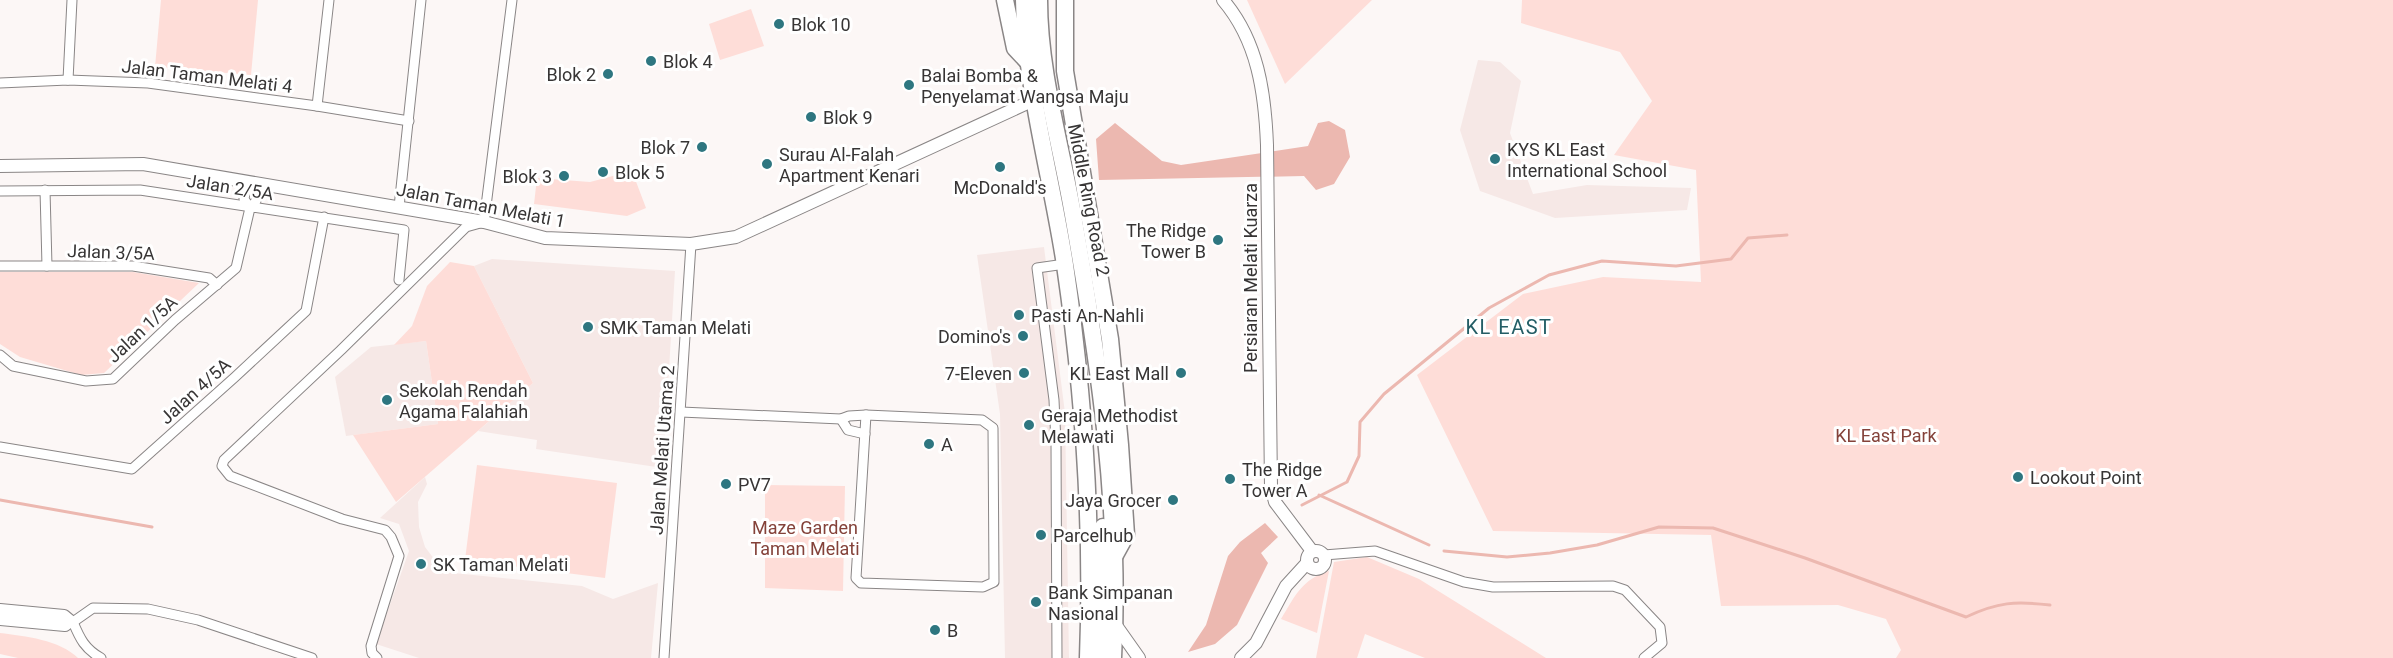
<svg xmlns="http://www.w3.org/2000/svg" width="2393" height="658" viewBox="0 0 2393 658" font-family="Roboto,sans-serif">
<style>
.built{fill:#f6e8e6}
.green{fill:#feddd8}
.water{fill:#ecb8b0}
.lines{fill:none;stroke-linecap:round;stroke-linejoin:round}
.stream{stroke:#ecb8b0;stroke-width:3}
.street-casing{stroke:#8a8686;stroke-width:11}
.secondary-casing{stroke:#8a8686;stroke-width:14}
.highway-casing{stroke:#8a8686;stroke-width:19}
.street{stroke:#fff;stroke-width:9}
.secondary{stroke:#fff;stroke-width:12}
.highway{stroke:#fff;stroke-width:16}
.poi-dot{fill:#2e7680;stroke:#fff;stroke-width:2}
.labels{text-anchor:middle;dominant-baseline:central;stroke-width:6;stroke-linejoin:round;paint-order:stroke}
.poi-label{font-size:18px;fill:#373535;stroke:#fff;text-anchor:start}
.street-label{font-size:18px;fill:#373535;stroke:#fff}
.park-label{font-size:18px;fill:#84423a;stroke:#fff}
.neighbourhood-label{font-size:20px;letter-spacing:1.5px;fill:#245d65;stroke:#fff}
</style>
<rect width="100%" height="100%" fill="#fcf7f6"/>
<!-- built -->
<g class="built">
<polygon points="1478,60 1500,62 1521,81 1510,133 1533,194 1587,185 1691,188 1687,210 1555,218 1480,191 1460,130"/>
<polygon points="1044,247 1065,413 1069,658 1005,658 1000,414 977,255"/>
<polygon points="492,259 675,271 663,468 536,449 537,440 478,431 533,383 474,266"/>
<polygon points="426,341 438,424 346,436 335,377 371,347"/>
<polygon points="425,477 427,484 418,502 419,527 425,547 444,572 582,586 613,599 658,583 651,658 419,658 376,644 409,551 399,524 380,518"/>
</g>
<!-- green -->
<g class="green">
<polygon points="161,0 258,0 251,75 155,67"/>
<polygon points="1247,0 1372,0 1285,84"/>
<polygon points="1522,0 2393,0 2393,658 1896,658 1901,650 1886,619 1838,605 1721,606 1711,535 1493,531 1417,375 1523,294 1603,277 1701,282 1696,170 1614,155 1652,101 1620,52 1521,23"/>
<polygon points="751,9 764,46 720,60 709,24"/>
<polygon points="632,171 646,208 627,216 534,204 537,178 590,182"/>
<polygon points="450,262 474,266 533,383 396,502 353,435 438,424 426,341 394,345 412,326 427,286"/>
<polygon points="0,272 133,272 199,283 104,373 81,375 20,357 0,344"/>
<polygon points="477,465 617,483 605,578 465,560"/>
<polygon points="765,485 845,486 843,591 765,588"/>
<polygon points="1367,557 1419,579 1546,658 1425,658 1365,634 1357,658 1316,658 1334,562"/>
<path d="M1329,571L1317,633L1281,619C1295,596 1302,579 1329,571Z"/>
<path d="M0,633C25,636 60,640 78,658H18L0,654Z"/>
</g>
<!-- water -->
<g class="water">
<polygon points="1329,121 1345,130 1350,157 1334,184 1316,190 1304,176 1099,180 1096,139 1115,123 1162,161 1181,165 1308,146 1318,123"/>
<polygon points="1265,523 1278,537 1261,553 1268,563 1237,625 1215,644 1188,652 1206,625 1228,556 1240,542"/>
</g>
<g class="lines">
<!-- stream -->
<g class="stream">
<polyline points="1319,495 1429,545"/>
<polyline points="0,500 152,527"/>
<polyline points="1302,505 1347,482 1359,456 1360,422 1384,394 1489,308 1549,275 1602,261 1676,266 1731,259 1748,238 1787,235"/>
<path d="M1444,551L1507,557L1550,553L1597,545L1659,527L1713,528L1805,558L1966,617C1998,602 2015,601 2050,605"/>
</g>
<!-- street casing -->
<g class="street-casing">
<g id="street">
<polyline points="68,80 72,0"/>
<polyline points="0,83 68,80 148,83 317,106 409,121"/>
<polyline points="317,106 329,0"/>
<polyline points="247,182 244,199 250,208"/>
<polyline points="45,190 47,266"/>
<polyline points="0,191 140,190 404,230 399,280"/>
<polyline points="399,207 421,0"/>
<polyline points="0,266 133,266 209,278 217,285"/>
<polyline points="0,355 13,366 86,381 113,379 175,320 236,268 250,208 256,201 260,184"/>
<polyline points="681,412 841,419 849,416 866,415"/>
<polygon points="866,415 982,420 993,428 994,582 983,587 861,583 856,578"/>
<polyline points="841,419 848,430 865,434"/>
<polyline points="0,447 132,469 235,377 306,311 324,217"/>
<polyline points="1324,555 1375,551 1464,582 1493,587 1613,586 1625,590 1660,627 1662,643 1644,658"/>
<polyline points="70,621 73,622 93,608 148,609 198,620 312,658"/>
<path d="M73,622C80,639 85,649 101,658"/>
<polyline points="377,658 372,653 371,646 399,556 391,537 385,530 342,519 230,476 222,466 224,460 341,350 466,227 484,222 512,0"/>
<polyline points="664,658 691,244"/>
<polyline points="1057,658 1056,443 1054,400 1037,268 1065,264"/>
</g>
</g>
<!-- secondary casing -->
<g class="secondary-casing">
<g id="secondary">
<path d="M1223,0C1258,41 1265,93 1267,145L1271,487L1275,502L1312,551"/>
<polyline points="0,166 143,164 484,222 545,238 691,244 736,237 1036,99"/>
<circle cx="1316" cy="560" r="9"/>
<polyline points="0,610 64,616 70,621 65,625 0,619"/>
<polyline points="1115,624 1139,658"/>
<polyline points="1241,658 1256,643 1286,586 1307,563"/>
</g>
</g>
<!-- highway casing -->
<g class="highway-casing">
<g id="highway">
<polyline points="1005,0 1015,48 1030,64"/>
<path d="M1024,0C1025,85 1052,179 1065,265C1084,395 1093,526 1088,658"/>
<path d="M1039,0C1039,73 1061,144 1073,215C1099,361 1121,510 1113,658"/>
<polyline points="1065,0 1065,71 1110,339 1120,445 1126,535 1115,555"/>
<polyline points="1102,658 1103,527"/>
</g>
</g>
<!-- street -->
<use href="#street" class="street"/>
<!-- secondary -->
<use href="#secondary" class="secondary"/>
<!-- highway -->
<use href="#highway" class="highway"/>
</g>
<!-- markers -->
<g class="poi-dot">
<circle cx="779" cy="24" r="6"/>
<circle cx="651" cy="61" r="6"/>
<circle cx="608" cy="74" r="6"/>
<circle cx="909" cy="85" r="6"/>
<circle cx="811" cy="117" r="6"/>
<circle cx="702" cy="147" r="6"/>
<circle cx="1495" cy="159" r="6"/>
<circle cx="767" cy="164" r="6"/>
<circle cx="1000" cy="167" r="6"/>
<circle cx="603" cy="172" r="6"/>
<circle cx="564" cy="176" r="6"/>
<circle cx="1218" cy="240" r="6"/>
<circle cx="1019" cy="315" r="6"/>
<circle cx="588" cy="327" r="6"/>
<circle cx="1023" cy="336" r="6"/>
<circle cx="1024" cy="373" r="6"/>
<circle cx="1181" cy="373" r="6"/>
<circle cx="387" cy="400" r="6"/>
<circle cx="1029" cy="425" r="6"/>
<circle cx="929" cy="444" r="6"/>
<circle cx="2018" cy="477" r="6"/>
<circle cx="1230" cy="479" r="6"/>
<circle cx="726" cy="484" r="6"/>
<circle cx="1173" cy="500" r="6"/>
<circle cx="1041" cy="535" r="6"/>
<circle cx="421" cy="564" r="6"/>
<circle cx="1036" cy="602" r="6"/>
<circle cx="935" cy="630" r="6"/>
</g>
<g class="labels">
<!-- poi labels -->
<g class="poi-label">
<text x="791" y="24">Blok 10</text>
<text x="663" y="61">Blok 4</text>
<text x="596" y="74" text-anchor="end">Blok 2</text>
<text x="921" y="75">Balai Bomba &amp;<tspan x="921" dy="21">Penyelamat Wangsa Maju</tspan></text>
<text x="823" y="117">Blok 9</text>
<text x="690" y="147" text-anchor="end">Blok 7</text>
<text x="1507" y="149">KYS KL East<tspan x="1507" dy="21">International School</tspan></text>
<text x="779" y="154">Surau Al-Falah<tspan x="779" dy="21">Apartment Kenari</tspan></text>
<text x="615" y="172">Blok 5</text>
<text x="552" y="176" text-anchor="end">Blok 3</text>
<text x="1000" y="187" text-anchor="middle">McDonald's</text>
<text x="1206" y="230" text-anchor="end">The Ridge<tspan x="1206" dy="21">Tower B</tspan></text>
<text x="1031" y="315">Pasti An-Nahli</text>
<text x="600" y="327">SMK Taman Melati</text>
<text x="1011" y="336" text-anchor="end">Domino's</text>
<text x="1012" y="373" text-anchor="end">7-Eleven</text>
<text x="1169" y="373" text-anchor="end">KL East Mall</text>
<text x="399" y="390">Sekolah Rendah<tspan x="399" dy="21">Agama Falahiah</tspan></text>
<text x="1041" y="415">Geraja Methodist<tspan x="1041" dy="21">Melawati</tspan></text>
<text x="941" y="444">A</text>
<text x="1242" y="469">The Ridge<tspan x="1242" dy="21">Tower A</tspan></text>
<text x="2030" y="477">Lookout Point</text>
<text x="738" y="484">PV7</text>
<text x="1161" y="500" text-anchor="end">Jaya Grocer</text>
<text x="1053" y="535">Parcelhub</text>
<text x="433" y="564">SK Taman Melati</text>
<text x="1048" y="592">Bank Simpanan<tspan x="1048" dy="21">Nasional</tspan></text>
<text x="947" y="630">B</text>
</g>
<!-- street labels -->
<g class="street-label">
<text transform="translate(207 76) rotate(7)">Jalan Taman Melati 4</text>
<text transform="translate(230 187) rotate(9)">Jalan 2/5A</text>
<text transform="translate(1089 200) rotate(79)">Middle Ring Road 2</text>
<text transform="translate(481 205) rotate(11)">Jalan Taman Melati 1</text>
<text transform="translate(111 252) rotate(2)">Jalan 3/5A</text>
<text transform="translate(1250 278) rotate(-90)">Persiaran Melati Kuarza</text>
<text transform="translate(142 329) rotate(-43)">Jalan 1/5A</text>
<text transform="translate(195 391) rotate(-42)">Jalan 4/5A</text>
<text transform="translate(662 450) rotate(-86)">Jalan Melati Utama 2</text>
</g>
<!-- park labels -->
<g class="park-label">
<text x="1886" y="435">KL East Park</text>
<text x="805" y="527">Maze Garden<tspan x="805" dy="21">Taman Melati</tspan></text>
</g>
<!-- neighbourhood labels -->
<g class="neighbourhood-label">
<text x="1509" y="327">KL EAST</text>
</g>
</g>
</svg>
